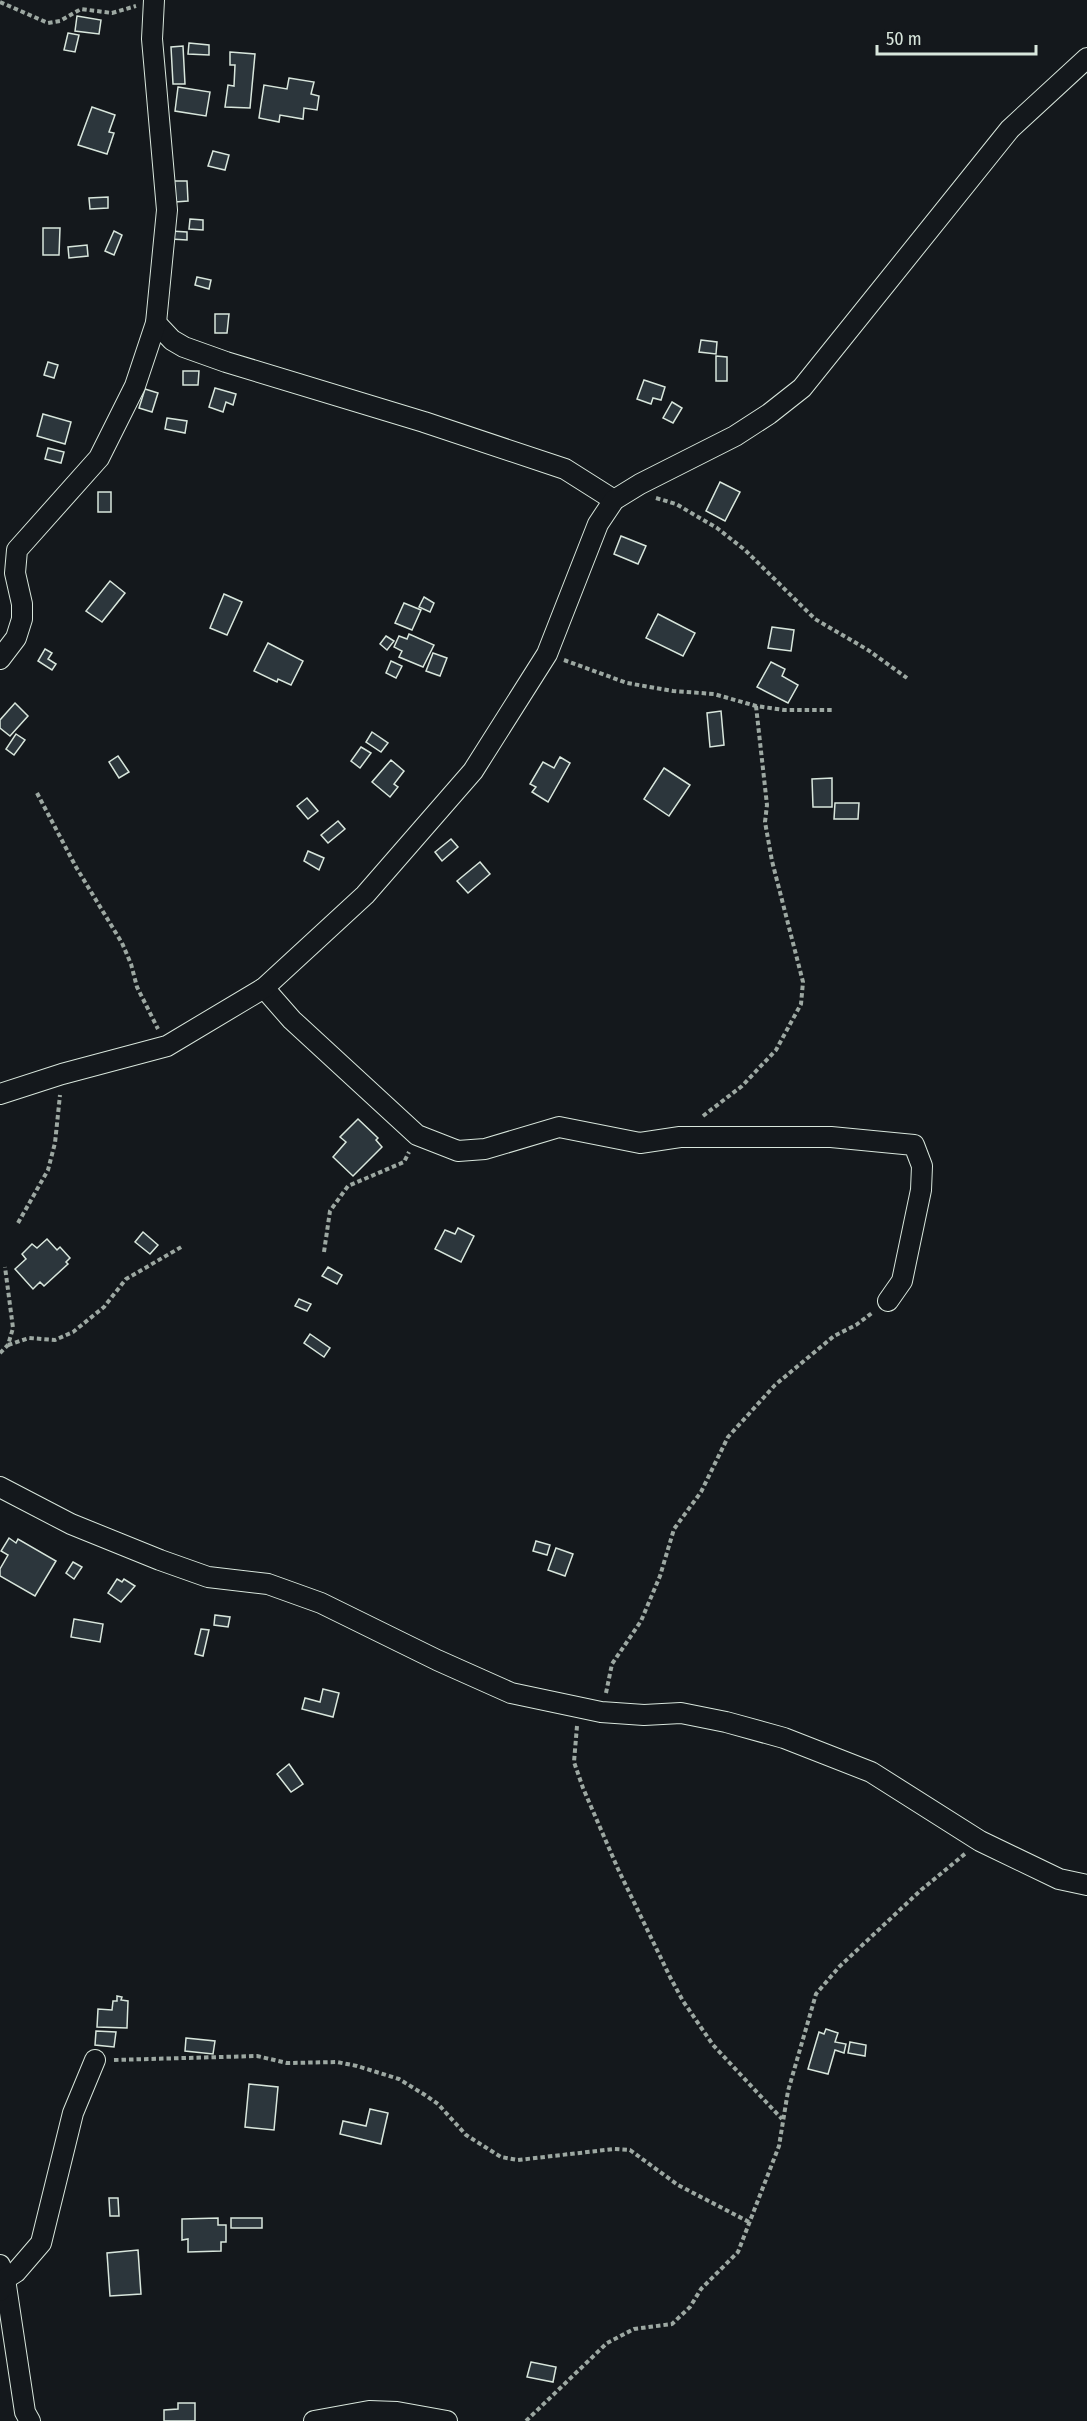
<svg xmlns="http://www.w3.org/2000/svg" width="1087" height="2421" viewBox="0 0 1087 2421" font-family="'Fira Sans Condensed',sans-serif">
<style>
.building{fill:#2c363c;stroke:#d8e6dc;stroke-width:1.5}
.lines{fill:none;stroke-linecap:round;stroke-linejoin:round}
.minor-casing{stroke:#d8e6dc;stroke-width:22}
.path{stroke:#9da8a2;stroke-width:4;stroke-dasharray:4.5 3;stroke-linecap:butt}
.minor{stroke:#14181c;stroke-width:20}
</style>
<rect width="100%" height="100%" fill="#14181c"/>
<!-- building -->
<g class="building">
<polygon points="77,16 101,20 99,34 75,31"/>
<polygon points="68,33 79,35 75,52 64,50"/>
<polygon points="189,43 209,45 209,55 188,54"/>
<polygon points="183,46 185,84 173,84 171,47"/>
<polygon points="230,52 255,54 250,108 225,107 228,85 234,86 235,65 230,65"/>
<polygon points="289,78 314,82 311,94 319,96 317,110 304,108 303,119 280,115 279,122 259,118 264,85 287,89"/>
<polygon points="178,87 210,92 206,116 175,111"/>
<polygon points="92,107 115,115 109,132 114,133 107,154 78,145"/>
<polygon points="213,151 229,155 225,170 208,166"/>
<polygon points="174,181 187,181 188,201 175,202"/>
<polygon points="108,197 108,208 90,209 89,198"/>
<polygon points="190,219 203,220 203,230 189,229"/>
<polygon points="43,228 60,228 59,255 43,255"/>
<polygon points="114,231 122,235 114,255 105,251"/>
<polygon points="171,231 187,232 187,240 171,239"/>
<polygon points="87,245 88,256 69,258 68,247"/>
<polygon points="197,277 211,280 209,289 195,285"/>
<polygon points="215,314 229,314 227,333 215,333"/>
<polygon points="701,340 717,342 716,354 699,352"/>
<polygon points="716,356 727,357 727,381 716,381"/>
<polygon points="48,362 58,365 54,378 44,375"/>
<polygon points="183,371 199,371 198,385 183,385"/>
<polygon points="644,380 665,387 661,400 653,398 651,404 637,399"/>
<polygon points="215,388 236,394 233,405 226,402 223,412 209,407"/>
<polygon points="145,389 158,393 152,412 139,408"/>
<polygon points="672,402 682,408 673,423 663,418"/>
<polygon points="43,414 71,422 65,444 37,436"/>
<polygon points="167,418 187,421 185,433 165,429"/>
<polygon points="48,448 64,452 61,463 45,459"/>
<polygon points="720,482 740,492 725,521 706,511"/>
<rect x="98" y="492" width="13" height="20"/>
<polygon points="621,536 646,546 638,564 614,554"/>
<polygon points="110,581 125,593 102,622 86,611"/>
<polygon points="224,594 242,602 227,635 210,628"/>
<polygon points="424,597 434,603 430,612 419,607"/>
<polygon points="404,603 421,610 412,630 395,623"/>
<polygon points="658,614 695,633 683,656 646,638"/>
<polygon points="772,627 794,630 791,651 768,648"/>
<polygon points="409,634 434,645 423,667 399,657 402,651 394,647 399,636 407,639"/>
<polygon points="386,636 394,641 387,650 380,644"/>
<polygon points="268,643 303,661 291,685 278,679 277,682 254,671"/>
<polygon points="45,649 52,653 48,659 56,664 52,670 38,661"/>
<polygon points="433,653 447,658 440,676 426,671"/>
<polygon points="391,661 402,666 396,678 386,673"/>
<polygon points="771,662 785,669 782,676 798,685 788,703 757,687"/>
<polygon points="15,703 28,716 10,736 0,728 0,720"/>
<polygon points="721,711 724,745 710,747 707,713"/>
<polygon points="372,732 388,743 381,752 366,742"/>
<polygon points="16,734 25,740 14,755 6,749"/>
<polygon points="361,747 371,753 360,768 351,761"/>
<polygon points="118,756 129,772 119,778 109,762"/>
<polygon points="560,757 570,763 548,802 532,792 536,787 530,784 543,762 554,768"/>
<polygon points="391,760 404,771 394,784 398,787 390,797 372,782"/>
<polygon points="664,768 690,785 669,816 644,799"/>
<polygon points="832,778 832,807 813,807 812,779"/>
<polygon points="307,798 318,811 308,819 297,806"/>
<polygon points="835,803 859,803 858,819 834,819"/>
<polygon points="338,821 345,829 328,843 321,835"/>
<polygon points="451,839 458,847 442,861 435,852"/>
<polygon points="308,851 324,858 319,870 304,861"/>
<polygon points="480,862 490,874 468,893 457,881"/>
<polygon points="358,1119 378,1138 376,1140 382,1147 353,1176 333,1157 346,1142 340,1137"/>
<polygon points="458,1228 474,1236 461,1262 435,1249 445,1230 455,1234"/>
<polygon points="143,1232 158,1245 150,1254 135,1242"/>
<polygon points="47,1239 57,1250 60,1247 70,1258 66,1262 68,1264 44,1286 40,1282 33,1289 15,1269 26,1259 22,1254 32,1244 37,1248"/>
<polygon points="328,1267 342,1275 337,1284 322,1276"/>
<polygon points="299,1299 311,1304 307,1311 295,1306"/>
<polygon points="310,1334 330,1348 324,1357 304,1343"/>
<polygon points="9,1538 16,1543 18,1539 56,1561 35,1596 0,1576 0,1569 8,1555 1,1551"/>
<polygon points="536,1541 550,1545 547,1555 533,1551"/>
<polygon points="556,1548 573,1554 565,1576 548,1570"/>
<polygon points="73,1562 82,1567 74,1579 66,1573"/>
<polygon points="117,1579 122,1582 124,1579 135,1586 121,1602 108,1593"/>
<polygon points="215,1615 230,1617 228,1627 214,1625"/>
<polygon points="74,1619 103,1624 100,1642 71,1637"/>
<polygon points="201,1629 209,1630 203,1656 195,1654"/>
<polygon points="323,1689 339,1693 333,1717 302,1709 305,1698 320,1702"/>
<polygon points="289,1764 303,1784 291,1792 277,1774"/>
<polygon points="117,1996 122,1997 121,2000 128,2001 127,2028 97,2027 98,2009 112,2010 113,2001 117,2001"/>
<polygon points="826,2029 838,2033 835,2042 846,2044 844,2053 835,2050 828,2074 808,2069 819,2032 824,2034"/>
<polygon points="96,2031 116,2032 114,2047 95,2045"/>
<polygon points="186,2038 215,2041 213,2054 185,2051"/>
<polygon points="850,2042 866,2045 865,2056 848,2053"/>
<polygon points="249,2084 278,2087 274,2130 245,2127"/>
<polygon points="370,2109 388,2113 381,2144 340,2134 343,2121 366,2126"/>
<polygon points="109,2198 118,2198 119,2216 110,2216"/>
<polygon points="218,2218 218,2225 226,2225 226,2242 221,2242 221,2251 188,2252 188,2239 182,2240 182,2219"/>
<rect x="231" y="2218" width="31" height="10"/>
<polygon points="138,2250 141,2294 110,2296 107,2253"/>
<polygon points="531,2362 556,2367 553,2382 527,2377"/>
<polygon points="178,2403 195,2403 195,2421 164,2421 164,2410 178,2409"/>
</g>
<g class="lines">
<!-- minor casing -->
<g class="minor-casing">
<g id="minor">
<polyline points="156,323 172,340 184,347 226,362 424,422 565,469 614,500"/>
<polyline points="0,659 16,638 22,619 22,604 15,573 17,550 99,458 135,386 156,323 167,210 152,39 154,0"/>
<polyline points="264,988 292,1020 417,1135 458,1151 485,1149 559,1127 640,1143 680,1137 831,1137 914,1145 922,1166 921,1190 902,1281 888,1301"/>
<polyline points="0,1094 62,1074 167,1046 264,988 365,895 473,771 547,654 598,524 614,500 640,484 735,436 769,414 802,388 1010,129 1087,58"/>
<polyline points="0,1487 71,1524 160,1560 208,1577 268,1584 321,1603 437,1660 511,1693 601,1712 644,1715 681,1713 726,1722 784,1738 871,1772 980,1841 1059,1879 1087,1885"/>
<polyline points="0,2265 5,2279 25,2412 30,2421"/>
<polyline points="0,2291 5,2279 16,2272 41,2243 73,2113 95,2060"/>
<polyline points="314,2421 369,2411 397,2412 447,2421"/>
</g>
</g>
<!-- path -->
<g class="path">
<polyline points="0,2 48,23 60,21 81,9 112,13 136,6"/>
<polyline points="656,498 676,504 717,528 745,550 815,619 868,650 907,678"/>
<polyline points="564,660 627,683 673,691 714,694 756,706 784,710 833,710"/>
<polyline points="37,793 76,867 122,943 131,964 137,987 158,1029"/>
<polyline points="703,1116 742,1086 776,1050 801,1004 803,982 772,861 765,822 767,805 756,706"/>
<polyline points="18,1223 48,1170 55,1143 60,1095"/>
<polyline points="324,1252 330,1211 348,1186 404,1162 409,1152"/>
<polyline points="8,1345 29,1338 55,1340 73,1332 104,1307 126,1279 183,1246"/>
<polyline points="0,1353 8,1345 13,1328 5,1267"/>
<polyline points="606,1693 612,1664 641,1621 660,1576 674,1529 701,1492 728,1437 775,1385 834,1336 856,1325 872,1313"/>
<polyline points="577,1726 574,1762 583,1788 618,1869 670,1977 683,2001 713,2045 782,2119"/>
<polyline points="114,2060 257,2056 287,2063 337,2062 357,2066 399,2079 425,2095 438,2104 466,2135 501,2157 518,2160 614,2149 630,2150 678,2185 751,2223"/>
<polyline points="526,2421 607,2343 634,2329 672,2324 690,2307 701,2289 738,2252 779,2146 788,2091 816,1994 839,1967 921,1890 966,1853"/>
</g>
<!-- minor -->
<use href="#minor" class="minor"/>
</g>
<!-- scale -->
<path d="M877 45v9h159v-9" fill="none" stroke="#d8e6dc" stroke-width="3"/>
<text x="886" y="45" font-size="18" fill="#d8e6dc" stroke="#14181c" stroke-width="4.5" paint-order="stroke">50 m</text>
</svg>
